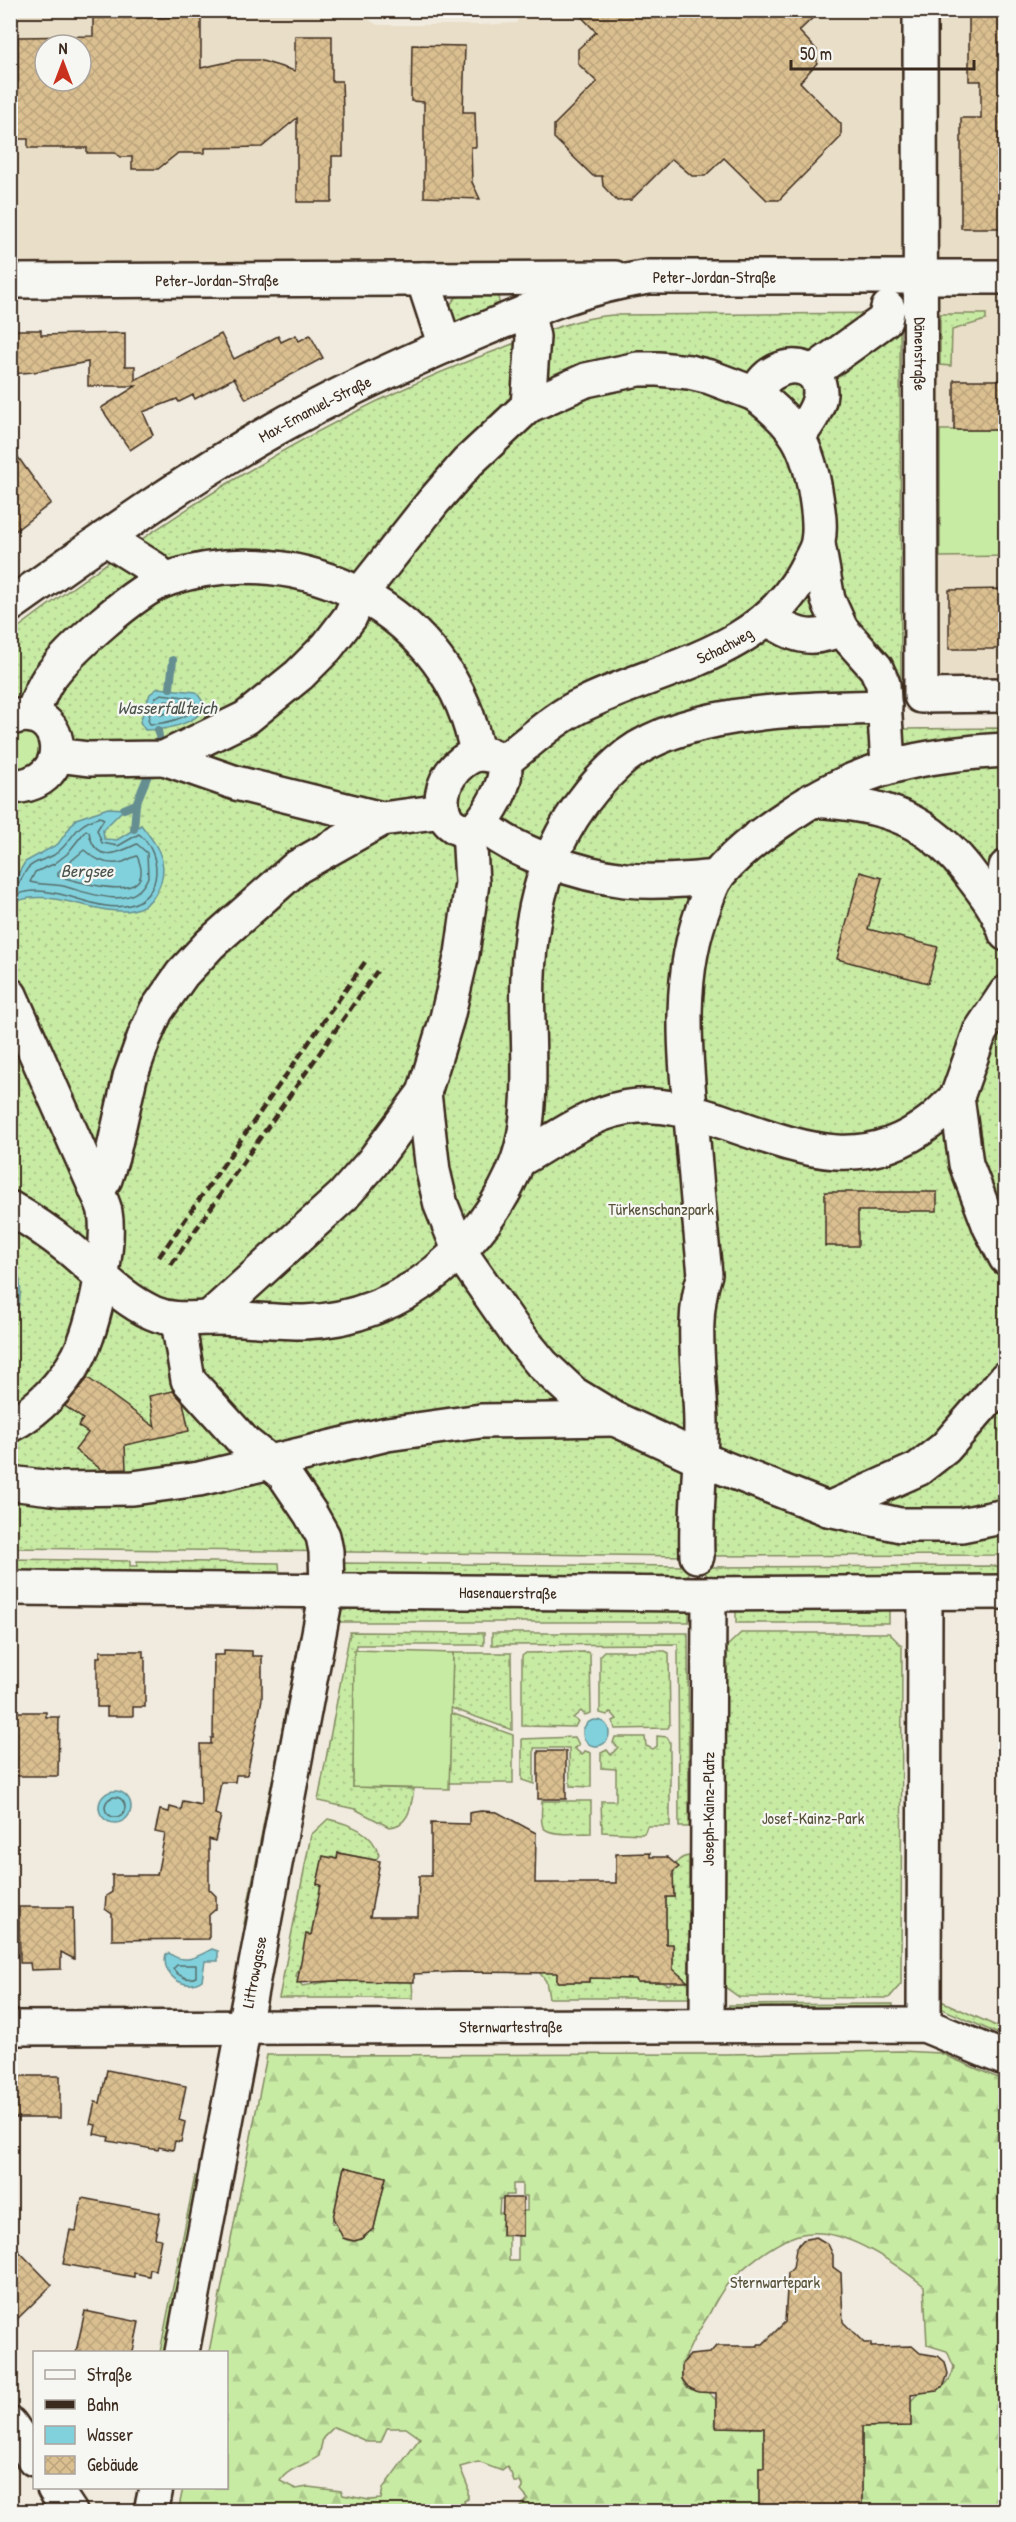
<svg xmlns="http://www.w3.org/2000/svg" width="1016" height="2522" viewBox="0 0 1016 2522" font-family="'Patrick Hand',sans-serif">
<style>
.built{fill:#e9dec7;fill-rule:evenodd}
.grass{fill:url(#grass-dots);stroke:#828a61;stroke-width:1.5}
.forest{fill:url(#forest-firs);stroke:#828a61;stroke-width:1.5;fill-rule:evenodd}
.garden{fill:#c8eba4;stroke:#828a61;stroke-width:1.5}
.water{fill:#81d1dd;stroke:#658e91;stroke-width:1.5}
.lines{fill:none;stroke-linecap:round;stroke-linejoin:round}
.shore{stroke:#576d6a;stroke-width:1.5}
.stream{stroke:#658e91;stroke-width:8}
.building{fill:url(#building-cross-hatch);stroke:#3b2a1e;stroke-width:1.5;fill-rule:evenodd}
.minor-casing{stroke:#3b2a1e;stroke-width:38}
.major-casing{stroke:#3b2a1e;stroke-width:38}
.minor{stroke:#f6f6f2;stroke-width:33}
.major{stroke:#f6f6f2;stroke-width:33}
.rail{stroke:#3b2a1e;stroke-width:4.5;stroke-dasharray:9 4.5;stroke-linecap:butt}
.labels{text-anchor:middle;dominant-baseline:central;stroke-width:4.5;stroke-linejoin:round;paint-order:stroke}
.street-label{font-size:16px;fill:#3b2a1e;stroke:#f6f6f2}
.park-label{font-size:16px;fill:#575139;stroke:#f6f6f2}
.water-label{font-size:18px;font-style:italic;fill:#4c544e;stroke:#f6f6f2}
</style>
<defs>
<pattern id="grass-dots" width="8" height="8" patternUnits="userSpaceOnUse" patternTransform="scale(1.5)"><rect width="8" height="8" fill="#c8eba4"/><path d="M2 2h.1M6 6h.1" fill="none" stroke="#adca8d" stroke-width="1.8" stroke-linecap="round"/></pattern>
<pattern id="forest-firs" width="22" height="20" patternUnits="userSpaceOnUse" patternTransform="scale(1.5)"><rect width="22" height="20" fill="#c8eba4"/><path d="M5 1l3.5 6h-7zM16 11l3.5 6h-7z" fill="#adca8d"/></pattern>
<pattern id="building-cross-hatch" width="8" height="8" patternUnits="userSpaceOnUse" patternTransform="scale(1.5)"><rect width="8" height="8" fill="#dabf90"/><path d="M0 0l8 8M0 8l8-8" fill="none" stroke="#bca47c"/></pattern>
</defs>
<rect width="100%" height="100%" fill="#f0ebde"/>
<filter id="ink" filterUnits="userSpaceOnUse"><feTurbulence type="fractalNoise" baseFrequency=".0167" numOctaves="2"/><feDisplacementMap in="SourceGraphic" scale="12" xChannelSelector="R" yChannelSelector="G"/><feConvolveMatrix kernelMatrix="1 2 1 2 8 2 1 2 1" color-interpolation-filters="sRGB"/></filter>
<g filter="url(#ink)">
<!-- built -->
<path class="built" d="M355,10L377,25H480L517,23V10L1005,11V696H920V277L11,281L10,11ZM45,45H81V81H45Z"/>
<!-- grass -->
<g class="grass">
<polygon points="462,296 498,296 500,309 458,323 451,318 448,308 455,298"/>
<path d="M900,313L901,729L1005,728V1555L689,1556L11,1548V633C161,520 322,414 500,349C536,335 574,318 613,315Z"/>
<polygon points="940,314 986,314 986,320 952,330 951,366 940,365"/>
<polygon points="10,1559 130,1561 130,1566 137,1566 137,1561 279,1563 280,1576 11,1575"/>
<polygon points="332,1563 688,1566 688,1576 332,1576"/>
<polygon points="1006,1566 1005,1575 708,1576 705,1573 705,1567"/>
<rect x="736" y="1606" width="153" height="17"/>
<polygon points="355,1607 689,1609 689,1622 338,1622 342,1611"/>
<path d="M350,1632L484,1633V1645H356L353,1787L414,1789C411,1805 410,1826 389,1827L355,1809L318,1801Z"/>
<polygon points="301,1633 308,1633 252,1926 244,1924"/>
<polygon points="492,1633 688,1633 689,1827 679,1827 678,1644 492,1645"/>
<polygon points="741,1633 889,1633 902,1646 901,1984 889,1998 739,1997 725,1987 726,1647"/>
<polygon points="604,1651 665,1651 669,1653 670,1724 668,1728 615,1729 613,1721 617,1719 611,1712 607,1715 600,1713 600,1655"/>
<polygon points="453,1653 511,1653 512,1730 451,1708"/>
<polygon points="526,1653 587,1652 590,1654 591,1713 585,1715 581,1711 573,1718 578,1721 575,1727 522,1726 522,1656"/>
<polygon points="451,1713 513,1735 513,1783 449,1783"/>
<polygon points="657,1736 667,1737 670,1742 670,1826 647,1826 645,1832 642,1834 602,1832 601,1801 616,1801 616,1769 601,1768 601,1753 607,1750 611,1755 618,1747 613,1743 615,1737 645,1737 646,1746 653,1749 657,1746"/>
<polygon points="575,1737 579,1745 574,1748 582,1755 585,1751 591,1753 591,1787 570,1786 569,1748 534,1748 534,1784 522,1780 522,1739"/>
<path d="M542,1801H591V1833C581,1833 549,1837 543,1827C540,1821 542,1808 542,1801Z"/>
<path d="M328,1819C349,1824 373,1831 379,1855L376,1860L338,1853L337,1859L323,1857L317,1883L321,1885L311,1935L296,1976L302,1986L333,1981L412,1982L413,1998H279L311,1835Z"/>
<path d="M689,1856V1998H549L546,1981L539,1972L557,1962V1982H589V1978L636,1979L637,1982H661L669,1985L676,1978V1972L673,1969V1945L666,1944V1897H674C673,1882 669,1858 689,1856Z"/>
<polygon points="939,2000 1005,2030 1005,2037 936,2006"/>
<polygon points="893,2004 893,2011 729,2012 729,2005"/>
<polygon points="195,2176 201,2177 167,2352 160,2352"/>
</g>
<!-- forest -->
<path class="forest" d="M901,2051L940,2053L1005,2081V2511H862V2427L911,2426V2401L921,2390C938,2396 951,2383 954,2367L947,2351L927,2345L924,2286C896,2264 847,2230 810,2233C784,2234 748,2263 730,2281C721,2290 714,2305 708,2316C696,2335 656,2395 707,2391L716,2400V2427L764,2428V2468H759V2510L764,2511H519L521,2506L528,2499L521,2491L523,2488L520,2482H514L511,2473L507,2467L502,2471L478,2462L460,2467L468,2487V2499L464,2501L465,2506L459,2511L178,2512L183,2488H226V2352H209L267,2055L725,2054ZM344,2167L386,2177L373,2232L367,2231C362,2241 353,2244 343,2238L338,2225L332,2223ZM513,2184H522V2196H527V2211H523V2236H518V2261H509V2236H502L503,2213H499L500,2199L506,2198V2195H513ZM334,2427L368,2442H381L387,2428H406L420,2438L383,2488L381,2499L369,2500L343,2495L341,2491L308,2487L296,2489L280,2481C287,2468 307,2465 319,2456L323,2438Z"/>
<!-- garden -->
<g class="garden">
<polygon points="940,430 1005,430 1005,556 940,557"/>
<polygon points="28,728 40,741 36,768 11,773 10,736"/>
<polygon points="354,1650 453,1653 449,1789 353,1787"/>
</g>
<!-- water -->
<g class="water">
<path d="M158,688L196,692L206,706C195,725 166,730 145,730L140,722L150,694Z"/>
<path d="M108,808L124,809L103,830L104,839L117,840L141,825C155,842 168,859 161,882C139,949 52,875 11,905V886L25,862L58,844L76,819Z"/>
<path d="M11,1255C21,1274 26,1301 11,1318Z"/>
<circle cx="596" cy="1733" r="13"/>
<circle cx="115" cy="1807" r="16"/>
<path d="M212,1949L218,1951V1961H205L202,1980C185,1993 160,1974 166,1954L169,1953C184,1965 197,1957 212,1949Z"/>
</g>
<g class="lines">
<!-- shore -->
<g class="shore">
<path d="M161,694L192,698L198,708C186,718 166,724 150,724L148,720L155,698Z"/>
<polygon points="164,701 182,703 184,707 161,715 159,712"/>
<path d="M86,830L89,832C95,864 117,854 137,844L147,853L148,877C134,913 90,893 63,886C52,884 40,885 30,882L35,872L54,864L67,854Z"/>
<path d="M84,850C94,859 108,866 123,862C128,860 132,857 137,856C160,908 79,882 58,876V872Z"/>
<path d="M10,888C21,886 22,875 28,868C36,860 45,860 54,855C76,840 70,826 100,817L104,819L97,830L102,843L118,846L139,834C162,853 164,896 130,905C92,915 54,877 10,897"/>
<circle cx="115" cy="1807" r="10"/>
<path d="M177,1965H196V1977C187,1981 179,1976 173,1969Z"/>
</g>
<!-- stream -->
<g class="stream">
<polyline points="170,688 173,660"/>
<polyline points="158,730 160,743"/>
<polyline points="124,809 136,804 151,768"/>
<polyline points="134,829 136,804"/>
</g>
</g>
<!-- building -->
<g class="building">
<polygon points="575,10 821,10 799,31 817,50 817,63 800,82 841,124 841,137 779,200 767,200 724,158 705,176 692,176 672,159 631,200 617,201 603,186 602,176 593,176 554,138 554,125 597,82 578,64 578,49 596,32"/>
<polygon points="969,10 1005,10 1005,228 961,228 961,118 981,118 981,81 969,81"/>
<path d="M201,17V68L237,60H259L295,71V36H332V81H342L343,110V156H332V202H297V118L262,147L205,148V153H178L158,169H132V157H120L115,153H87V148H28V139H10V82H18V37L93,36V18ZM45,45H81V81H45Z"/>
<polygon points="412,45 465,46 463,112 475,112 476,147 471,147 472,182 480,199 424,197 424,102 411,101"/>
<polygon points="10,330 41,330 41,335 125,333 125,366 135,366 135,380 221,334 234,359 278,336 281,342 296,335 299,341 310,335 323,358 246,399 234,378 195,399 193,395 179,402 177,399 143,412 153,435 130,450 101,408 136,386 88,386 88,362 34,372 10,374"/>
<rect x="954" y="380" width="51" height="50"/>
<polygon points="10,446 51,503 10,535"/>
<polygon points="1005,589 1005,649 949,649 949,590"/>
<polygon points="860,872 882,878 868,929 938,947 928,983 837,959"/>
<polygon points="825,1192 937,1192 937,1211 858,1211 858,1246 825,1246"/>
<polygon points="88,1378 155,1427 149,1396 173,1391 183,1402 189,1431 125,1445 126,1469 102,1470 75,1450 88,1433 78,1426 83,1419 65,1406"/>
<polygon points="224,1650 252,1651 252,1656 262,1656 262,1699 247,1775 236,1775 235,1782 221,1782 215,1814 221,1816 215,1841 209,1839 209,1889 216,1896 216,1909 209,1915 209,1939 112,1940 112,1914 105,1909 106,1896 112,1892 112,1875 157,1875 165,1834 155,1832 160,1810 169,1812 170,1807 181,1810 183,1801 201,1805 200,1744 211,1744 211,1738 213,1738 214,1655 224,1655"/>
<polygon points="100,1651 143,1651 143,1657 145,1657 145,1707 133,1707 133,1716 107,1716 107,1707 97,1707 97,1657 100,1657"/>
<polygon points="10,1712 46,1712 46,1717 59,1717 58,1776 10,1776"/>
<rect x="538" y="1751" width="28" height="48"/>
<polygon points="481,1811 497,1812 536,1833 535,1883 616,1883 616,1854 650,1853 650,1857 667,1857 679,1867 673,1872 674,1897 666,1897 666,1944 673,1944 673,1969 688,1982 637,1982 636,1979 589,1978 589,1982 557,1982 557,1973 457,1972 414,1974 414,1982 333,1981 297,1983 306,1934 311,1935 321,1885 317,1884 323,1856 337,1859 338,1853 380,1861 370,1917 418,1917 419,1876 431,1876 431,1823 469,1824 469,1813"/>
<polygon points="19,1907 73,1907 74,1959 61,1952 61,1969 31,1970 30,1963 20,1963"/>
<polygon points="107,2070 186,2086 179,2120 185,2122 181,2142 175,2141 173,2150 159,2147 158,2150 108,2141 109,2137 94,2134 96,2125 90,2124 95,2102 100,2103"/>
<rect x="10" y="2076" width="50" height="42"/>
<polygon points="344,2167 386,2177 374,2228 361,2239 354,2241 343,2238 333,2218"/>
<polygon points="82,2198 160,2213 155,2238 161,2239 155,2270 150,2269 149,2276 134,2273 134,2277 63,2264 70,2230 76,2231"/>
<polygon points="503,2198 523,2198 523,2236 502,2235"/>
<polygon points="816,2237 828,2244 833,2255 833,2267 841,2273 843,2322 864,2343 871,2343 871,2347 912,2346 920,2353 938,2356 945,2362 948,2374 944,2385 937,2391 911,2394 911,2426 862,2427 862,2511 759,2511 759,2468 764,2468 764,2428 716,2427 716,2393 698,2392 688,2387 682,2379 682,2364 690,2355 710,2353 716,2346 758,2346 758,2344 763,2344 785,2322 788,2273 793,2268 796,2248 803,2240"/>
<polygon points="10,2242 52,2285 10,2326"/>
<polygon points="85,2311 139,2322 133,2352 76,2352"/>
</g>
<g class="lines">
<!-- minor casing -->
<g class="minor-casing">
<g id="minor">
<path id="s1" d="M920,10L921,696L1006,695"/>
<polyline points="423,279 445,346"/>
<path id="s2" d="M10,281L615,278"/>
<polyline points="527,311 533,337 528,406"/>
<polyline points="813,372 885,320 888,308"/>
<polyline points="105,538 153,568 165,580"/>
<polyline points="818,544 828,600 841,629 876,668 883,684 888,765"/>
<path d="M767,619C795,635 809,643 841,629"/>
<path d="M32,715C37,702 41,689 49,678C69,650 136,590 167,579C300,534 453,611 477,754"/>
<path d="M477,754C485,754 498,755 503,763C512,780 486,817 476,829C431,838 430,771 477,754Z"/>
<polyline points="57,755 89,759 164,758 246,718 299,675 327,647 350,617 361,593 433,502 467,463 528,406 586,380 638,369 658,369 689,372 710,377 755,394"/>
<polyline points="164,758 236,783 382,819 443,811"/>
<path id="s3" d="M503,762C530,742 553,718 584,704C662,666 761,655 805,570C809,561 817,551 818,541C821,526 818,510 816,496C808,445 795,424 755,394C760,386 765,377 773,373C794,360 821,368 820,394C819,409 807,424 799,436"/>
<path d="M10,787C81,785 62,699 12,718"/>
<path d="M812,800C885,804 930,818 974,879C989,899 998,910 1006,934"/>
<path d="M481,823C512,853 582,875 625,880C655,883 686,880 717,877"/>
<polyline points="998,912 1006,867"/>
<polyline points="1006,993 980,1032 957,1097 966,1164 990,1227 1006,1258"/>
<polyline points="10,995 97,1191"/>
<polyline points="424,1093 433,1171 441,1205 460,1252 515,1331 542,1364 574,1394 615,1419 701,1459 828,1509 900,1525 961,1525 1006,1516"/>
<path d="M519,1160C557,1139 593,1109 638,1106C666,1104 692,1112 718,1120C793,1145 860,1177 930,1122C939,1115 948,1105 957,1097"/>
<path d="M10,1208C31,1220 51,1234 70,1249C98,1272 120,1298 153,1313C174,1322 191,1318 212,1318C243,1318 273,1322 304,1322C352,1321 401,1301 437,1271C471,1243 504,1202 518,1160C532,1120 529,1064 528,1022C524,923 542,832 618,763C677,708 808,709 885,707"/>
<polyline points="209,1318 343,1196 372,1163 424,1093 447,1018 462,954 472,883 469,830"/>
<polyline points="178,1321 188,1380 245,1443 283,1473 310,1513 323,1536 326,1551 327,1591 182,2352"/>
<path d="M10,1425C38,1411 63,1384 78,1357C94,1327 111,1246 105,1212C104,1205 100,1198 97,1191L105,1179L112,1157L130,1077L144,1038L156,1011L182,974L210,944L297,867L382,819"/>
<polyline points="10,1483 60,1489 133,1488 199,1479 387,1434 481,1421 615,1419"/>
<polyline points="828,1509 918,1469 945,1448 1006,1378"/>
<path d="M697,1556C695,1512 701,1469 701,1426C701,1377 689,1322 705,1274C700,1226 696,1178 692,1129C685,1054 676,976 705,904C708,895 712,883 718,875C738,851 765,831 791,814C860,767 924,754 1006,750"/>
<path id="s4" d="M10,1588L695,1594L1006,1592"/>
<path id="s5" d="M707,2025L709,1594"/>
<polyline points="924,2025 925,1593"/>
<path id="s6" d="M10,2028L924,2025L1006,2059"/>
<polyline points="10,2424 34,2459"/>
<polyline points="54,2488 70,2512"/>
<polyline points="151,2512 156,2488"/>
</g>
</g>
<!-- major casing -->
<g class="major-casing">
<g id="major">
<path id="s7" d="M10,605C95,545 178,484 268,433C332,396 400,365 468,336C528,311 585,286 649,277H1006"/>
</g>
</g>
<!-- minor -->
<use href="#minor" class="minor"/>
<!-- major -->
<use href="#major" class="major"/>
<!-- rail -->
<g class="rail">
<polyline points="159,1257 365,962"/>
<polyline points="171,1265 377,971"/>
</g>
</g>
</g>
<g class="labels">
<!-- street labels -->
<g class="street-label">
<text stroke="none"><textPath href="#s7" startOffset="789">Peter-Jordan-Straße</textPath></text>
<text stroke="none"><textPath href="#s2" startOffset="207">Peter-Jordan-Straße</textPath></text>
<text stroke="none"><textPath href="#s1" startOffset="344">Dänenstraße</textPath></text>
<text stroke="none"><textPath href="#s7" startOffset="363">Max-Emanuel-Straße</textPath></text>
<text stroke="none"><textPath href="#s3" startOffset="252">Schachweg</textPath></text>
<text stroke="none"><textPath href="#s4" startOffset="498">Hasenauerstraße</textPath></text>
<text stroke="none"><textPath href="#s5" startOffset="216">Joseph-Kainz-Platz</textPath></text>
<text transform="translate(254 1972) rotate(-79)">Littrowgasse</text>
<text stroke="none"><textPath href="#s6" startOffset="501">Sternwartestraße</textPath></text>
</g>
<!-- park labels -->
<g class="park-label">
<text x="661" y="1209">Türkenschanzpark</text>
<text x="813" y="1818">Josef-Kainz-Park</text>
<text x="775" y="2282">Sternwartepark</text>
</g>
<!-- water labels -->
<g class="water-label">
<text x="167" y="707">Wasserfallteich</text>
<text x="87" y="870">Bergsee</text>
</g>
</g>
<!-- margin -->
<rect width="1016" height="2522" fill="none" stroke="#f6f6f2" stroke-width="36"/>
<rect x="18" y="18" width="980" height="2486" fill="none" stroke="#3b2a1e" stroke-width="2" filter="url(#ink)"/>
<!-- legend -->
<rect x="33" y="2351" width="195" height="138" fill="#f6f6f2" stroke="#aba49d" stroke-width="1.5"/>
<rect x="45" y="2370" width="30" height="9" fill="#f6f6f2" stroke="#aba49d" stroke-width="1.5"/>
<text x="87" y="2381" font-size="18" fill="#3b2a1e">Straße</text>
<rect x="45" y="2400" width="30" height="9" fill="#3b2a1e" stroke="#aba49d" stroke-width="1.5"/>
<text x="87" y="2411" font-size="18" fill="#3b2a1e">Bahn</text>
<rect x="45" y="2426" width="30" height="18" fill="#81d1dd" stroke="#aba49d" stroke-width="1.5"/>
<text x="87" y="2441" font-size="18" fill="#3b2a1e">Wasser</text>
<rect x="45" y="2456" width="30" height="18" fill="url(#building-cross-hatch)" stroke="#aba49d" stroke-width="1.5"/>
<text x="87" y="2471" font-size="18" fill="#3b2a1e">Gebäude</text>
<!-- north arrow -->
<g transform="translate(63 63)"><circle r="28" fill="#f6f6f2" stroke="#aba49d" stroke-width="1.5"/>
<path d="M0-4.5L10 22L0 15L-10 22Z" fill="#c8321e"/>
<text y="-9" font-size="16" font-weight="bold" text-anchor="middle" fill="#3b2a1e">N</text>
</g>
<!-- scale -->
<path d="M791 60v9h183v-9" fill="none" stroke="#3b2a1e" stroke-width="3"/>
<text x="800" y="60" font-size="18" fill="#3b2a1e" stroke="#f6f6f2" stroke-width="4.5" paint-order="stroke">50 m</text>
</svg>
